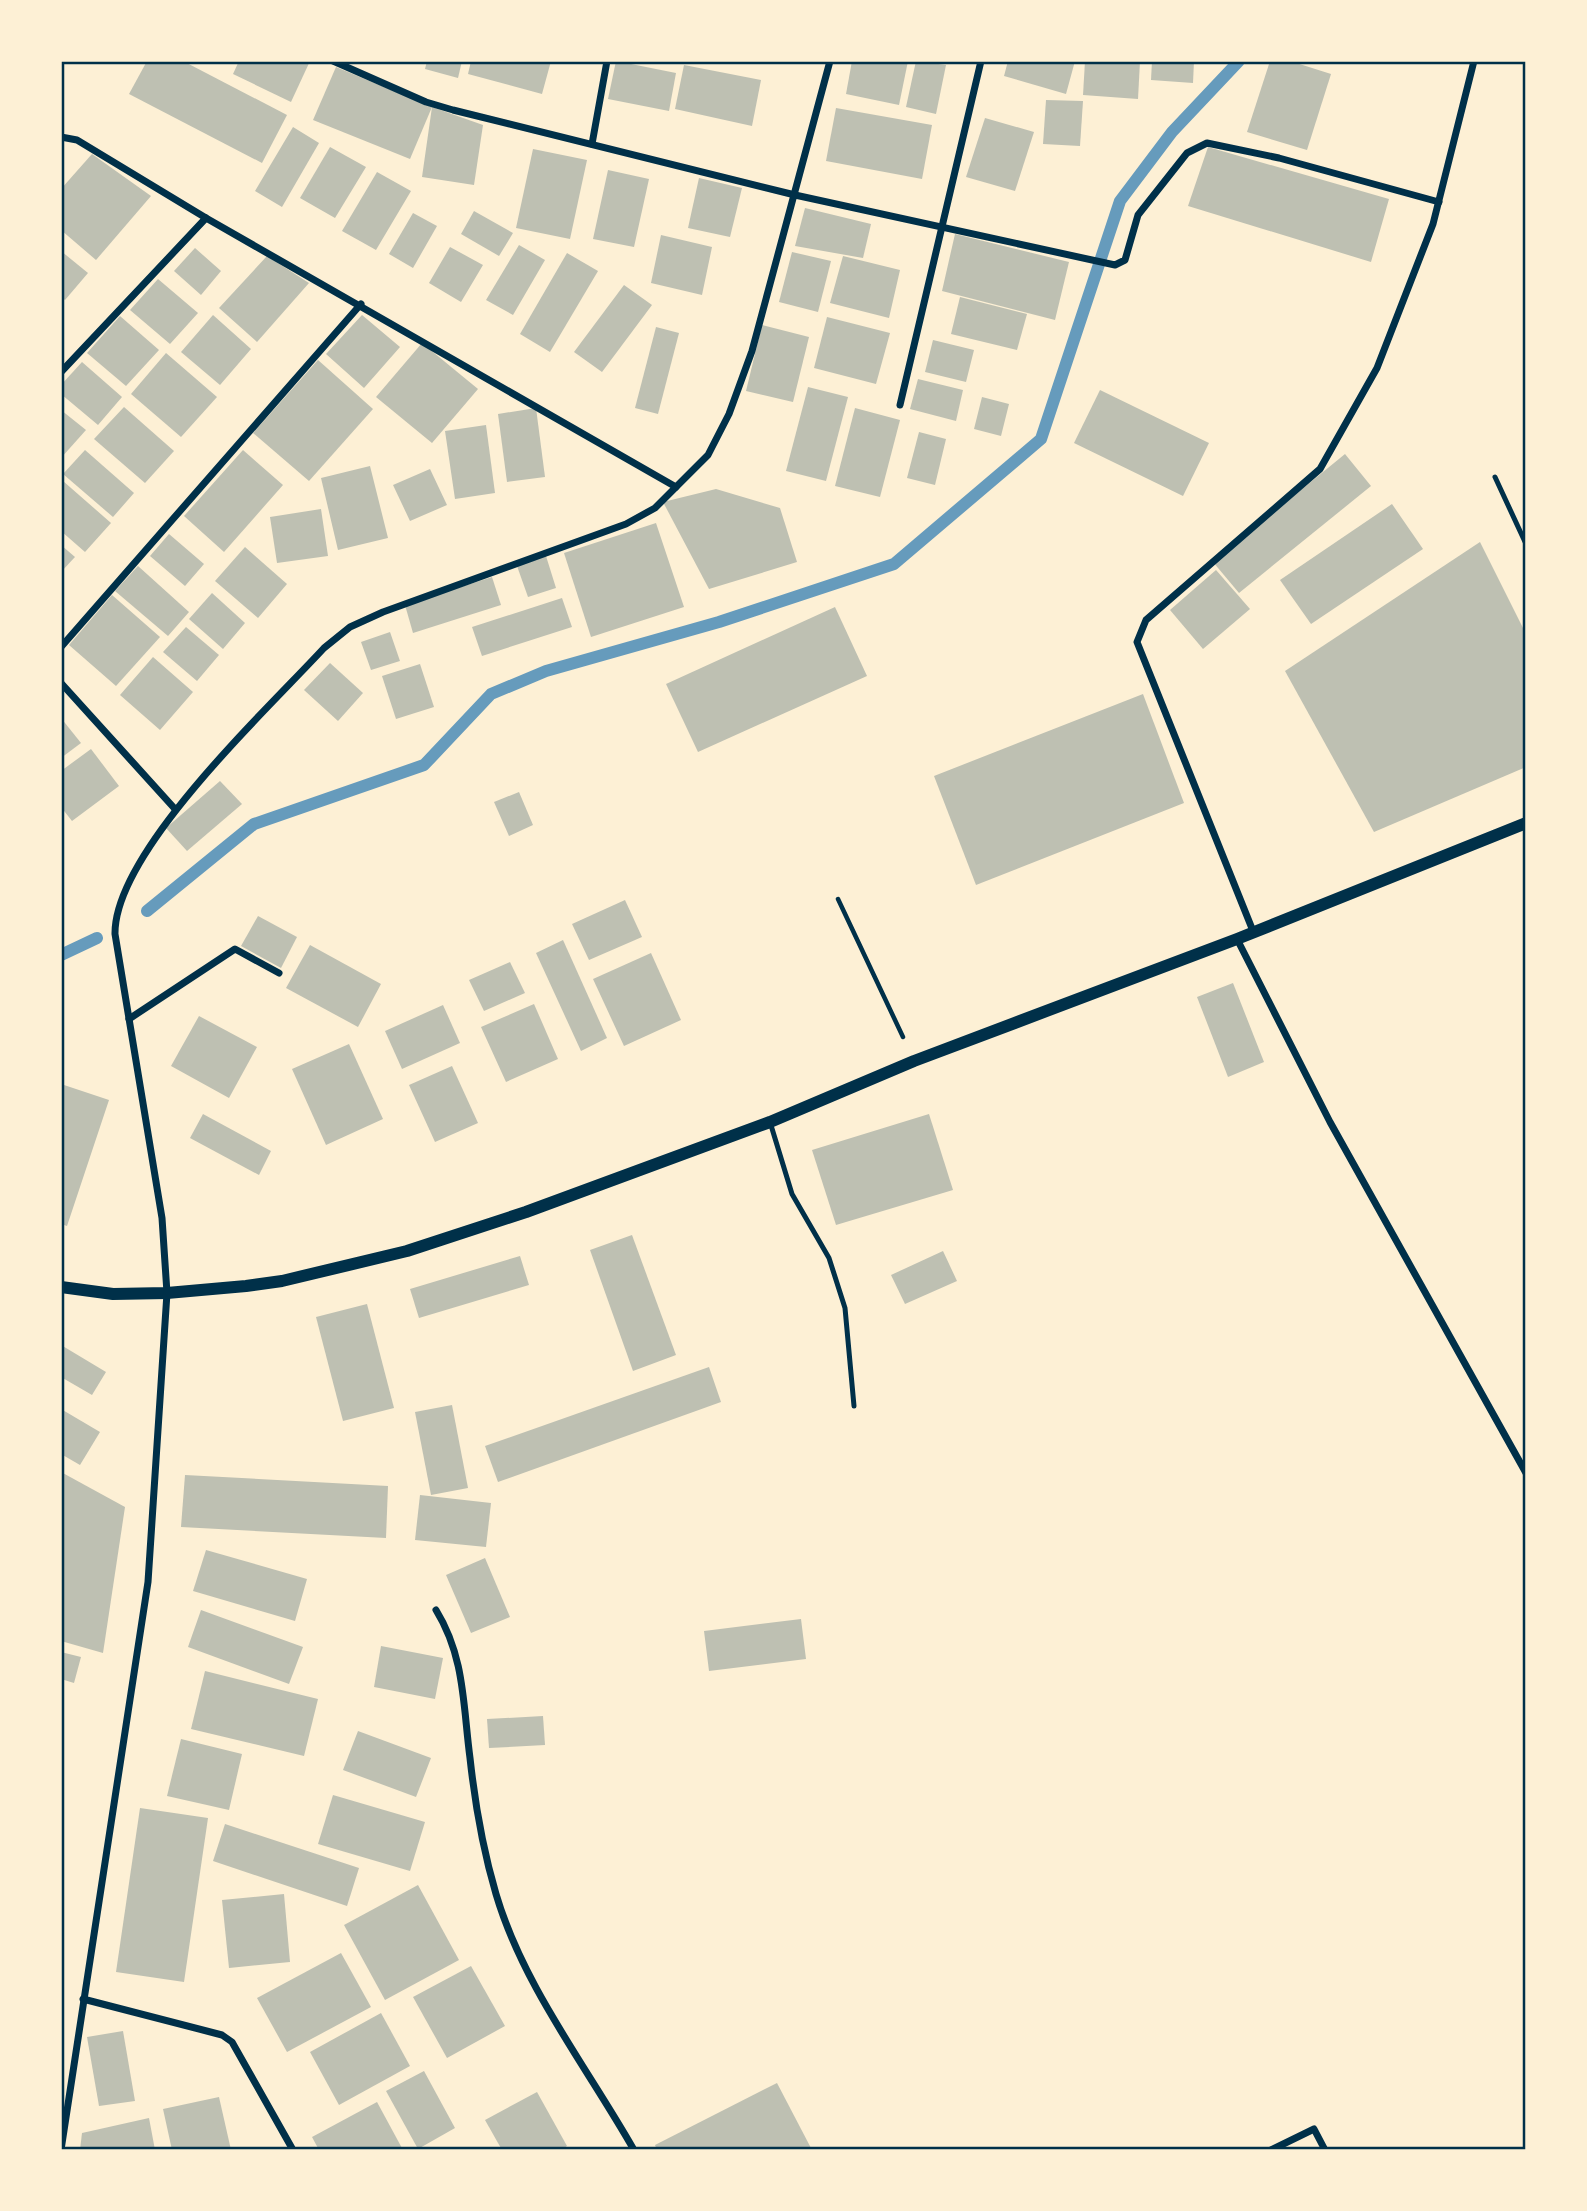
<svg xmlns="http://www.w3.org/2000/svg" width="1587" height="2211" viewBox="0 0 1587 2211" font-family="Lora,serif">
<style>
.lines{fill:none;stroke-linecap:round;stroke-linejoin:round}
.stream{stroke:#669bbc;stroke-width:12}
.building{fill:#bec0b2}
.path{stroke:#003049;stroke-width:4.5}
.service{stroke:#003049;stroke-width:5}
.minor{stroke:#003049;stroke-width:7}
.tertiary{stroke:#003049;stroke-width:12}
.neatline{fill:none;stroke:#003049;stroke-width:2.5}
</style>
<rect width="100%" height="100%" fill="#fdf0d5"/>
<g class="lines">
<!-- stream -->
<g class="stream">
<polyline points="147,911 254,824 424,765 491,694 546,671 719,622 894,564 1041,439 1120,201 1172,132 1239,61"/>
<polyline points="61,955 97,938"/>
</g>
</g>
<!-- building -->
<g class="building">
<polygon points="147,61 183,61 287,115 262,163 129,94"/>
<polygon points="239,61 310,61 291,102 233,74"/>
<polygon points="427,61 462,61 458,78 425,69"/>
<polygon points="471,61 551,61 542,94 468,74"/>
<polygon points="616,61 676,73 669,111 608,99"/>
<polygon points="852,61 908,61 899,105 846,94"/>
<polygon points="916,61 946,65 936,114 906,107"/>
<polygon points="1008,61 1075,61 1066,94 1004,76"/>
<polygon points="1085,61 1140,61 1138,99 1083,95"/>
<polygon points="1152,61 1194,61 1193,83 1151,80"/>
<polygon points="1270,61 1290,61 1331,74 1307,150 1247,132"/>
<polygon points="684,65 761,80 752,126 675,109"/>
<polygon points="336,67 432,107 410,159 313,120"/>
<polygon points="1046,100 1083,101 1080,146 1043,144"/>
<polygon points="432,107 483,125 474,185 422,177"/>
<polygon points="836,108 932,125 922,179 826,161"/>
<polygon points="985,118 1034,132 1015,191 966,177"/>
<polygon points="293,127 319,143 282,207 255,191"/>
<polygon points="330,147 366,167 335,218 300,198"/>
<polygon points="1208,147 1389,199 1371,262 1188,206"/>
<polygon points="533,149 587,160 570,239 516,228"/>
<polygon points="92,154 151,196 96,260 61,230 61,189"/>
<polygon points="608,170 649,179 634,247 593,239"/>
<polygon points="377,172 411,191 376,250 342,231"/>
<polygon points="699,178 742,188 730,237 688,228"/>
<polygon points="805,208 871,224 863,258 795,246"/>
<polygon points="474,211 513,233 499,256 461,234"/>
<polygon points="413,213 437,226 413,268 389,254"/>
<polygon points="955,234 1069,262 1055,320 942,291"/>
<polygon points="661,235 712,247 702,295 651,283"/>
<polygon points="519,245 545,260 513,315 486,300"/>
<polygon points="450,247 483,265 461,302 429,283"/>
<polygon points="195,248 221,271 201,295 174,271"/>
<polygon points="61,251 88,273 65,300 61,297"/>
<polygon points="792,252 831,261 818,312 779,302"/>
<polygon points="567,253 598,271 550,352 520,334"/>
<polygon points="267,256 309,283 257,342 219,308"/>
<polygon points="843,256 900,270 889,318 830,303"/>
<polygon points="158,279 198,313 170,344 130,310"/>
<polygon points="624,285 652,305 602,372 574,352"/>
<polygon points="960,297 1027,314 1017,350 951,334"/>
<polygon points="213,315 251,349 220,385 181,352"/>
<polygon points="362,315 400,347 364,388 326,354"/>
<polygon points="120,316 159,350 126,386 87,353"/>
<polygon points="827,317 890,333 876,384 814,368"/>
<polygon points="762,325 809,337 793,402 746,391"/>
<polygon points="656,327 679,333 658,414 635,408"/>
<polygon points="933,340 974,350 966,382 925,372"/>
<polygon points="422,343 478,389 432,443 376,397"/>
<polygon points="166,353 217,397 181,437 131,394"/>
<polygon points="318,360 373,409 309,481 253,433"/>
<polygon points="82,362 122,397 98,425 61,394 61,385"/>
<polygon points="918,379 963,390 956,421 910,409"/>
<polygon points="808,387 848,397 826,481 786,471"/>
<polygon points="1100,390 1209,443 1183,496 1074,443"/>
<polygon points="982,397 1009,404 1001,436 974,429"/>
<polygon points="124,407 174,451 145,483 94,439"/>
<polygon points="536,408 545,477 507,482 498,414"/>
<polygon points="855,408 900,420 880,497 835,486"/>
<polygon points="61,410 86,430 61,458"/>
<polygon points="486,425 495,493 455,499 445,431"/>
<polygon points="919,432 946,439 935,485 907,478"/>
<polygon points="85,450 134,493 113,517 63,474"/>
<polygon points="243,450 283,485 224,552 184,516"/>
<polygon points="1345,454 1371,486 1239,593 1213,562"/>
<polygon points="370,466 388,538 338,550 321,478"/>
<polygon points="430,469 447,505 410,521 393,485"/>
<polygon points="63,481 111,523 85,552 61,531"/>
<polygon points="716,489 780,508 797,562 709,589 663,502"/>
<polygon points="1392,504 1423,549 1311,624 1280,580"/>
<polygon points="321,509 328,556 277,563 270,517"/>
<polygon points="656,523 684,607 591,637 564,553"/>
<polygon points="169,534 204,564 185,586 150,556"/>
<polygon points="1480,542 1526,634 1526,767 1374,832 1285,671"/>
<polygon points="61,545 75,557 61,572"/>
<polygon points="245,547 287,584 258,618 215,581"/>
<polygon points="546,556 556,588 528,597 517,566"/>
<polygon points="138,566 189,612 168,636 115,591"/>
<polygon points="1216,570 1250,609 1203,649 1170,610"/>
<polygon points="492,577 501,605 413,633 405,605"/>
<polygon points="212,593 245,623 223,649 189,619"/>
<polygon points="112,595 160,637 116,686 69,645"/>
<polygon points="562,598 572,627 482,656 472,627"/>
<polygon points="835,607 867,676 698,752 666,684"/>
<polygon points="186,627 219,655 197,681 163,652"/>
<polygon points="390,632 400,661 371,670 361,642"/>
<polygon points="153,657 193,692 160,730 120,695"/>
<polygon points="330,663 363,693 338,721 304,690"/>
<polygon points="420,664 434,707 396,719 382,676"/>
<polygon points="1143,694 1184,803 976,885 934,776"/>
<polygon points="61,718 81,743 61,758"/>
<polygon points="91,749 119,786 72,821 61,807 61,771"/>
<polygon points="220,781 242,804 187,851 166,828"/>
<polygon points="519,792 533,825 509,836 494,802"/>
<polygon points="625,900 642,937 589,960 572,924"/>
<polygon points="258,916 297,937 281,968 241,946"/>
<polygon points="563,940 607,1038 581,1051 536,953"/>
<polygon points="310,945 381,984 358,1027 286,988"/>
<polygon points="651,953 681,1020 624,1046 593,979"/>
<polygon points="510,962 525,993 484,1011 469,980"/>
<polygon points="1233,983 1264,1062 1228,1077 1197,997"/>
<polygon points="534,1004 558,1059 506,1082 481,1027"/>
<polygon points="443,1005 460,1043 402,1069 385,1031"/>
<polygon points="199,1016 257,1047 229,1098 171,1066"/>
<polygon points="349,1044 383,1119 326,1145 292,1069"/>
<polygon points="452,1066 478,1123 435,1142 409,1085"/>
<polygon points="61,1084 109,1100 67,1226 61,1224"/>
<polygon points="203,1114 271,1151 259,1175 190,1138"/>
<polygon points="929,1114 953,1190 836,1225 812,1150"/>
<polygon points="632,1235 676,1355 633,1371 590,1250"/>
<polygon points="943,1251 957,1281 905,1304 891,1275"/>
<polygon points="520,1256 529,1285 419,1318 410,1289"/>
<polygon points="367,1304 394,1408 343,1421 316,1317"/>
<polygon points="61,1345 106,1372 92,1395 61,1377"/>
<polygon points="709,1367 721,1402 498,1482 485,1446"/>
<polygon points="452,1405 468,1488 431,1495 415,1412"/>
<polygon points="61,1409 100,1432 80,1465 61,1454"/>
<polygon points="61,1472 125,1507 103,1653 61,1641"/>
<polygon points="185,1475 388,1486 386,1538 181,1527"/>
<polygon points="420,1495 491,1503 486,1547 415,1540"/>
<polygon points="206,1550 307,1579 295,1621 193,1591"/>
<polygon points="485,1558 510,1617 471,1633 446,1575"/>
<polygon points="201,1610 303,1647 289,1684 188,1647"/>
<polygon points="801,1619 806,1659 709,1671 704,1631"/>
<polygon points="381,1646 443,1658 435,1699 374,1687"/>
<polygon points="61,1652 81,1657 74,1683 61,1679"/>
<polygon points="205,1671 318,1699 304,1756 191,1729"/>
<polygon points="543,1716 545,1745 489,1748 487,1719"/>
<polygon points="358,1731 431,1758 416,1797 343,1770"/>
<polygon points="181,1739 242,1754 229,1810 167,1796"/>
<polygon points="333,1795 425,1822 410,1871 318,1844"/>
<polygon points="140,1808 208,1818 184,1982 116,1972"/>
<polygon points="225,1824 359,1868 347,1906 213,1861"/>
<polygon points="418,1885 459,1960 385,2000 344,1925"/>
<polygon points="284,1894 290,1962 229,1968 222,1900"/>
<polygon points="341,1953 371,2007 287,2052 257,1998"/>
<polygon points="471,1966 505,2026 447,2058 413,1997"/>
<polygon points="381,2013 410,2066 339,2105 310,2052"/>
<polygon points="123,2031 135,2101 99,2106 87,2037"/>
<polygon points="424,2071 455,2128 418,2149 386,2091"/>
<polygon points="777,2083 812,2150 657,2150 655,2145"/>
<polygon points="537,2092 567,2146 561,2150 502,2150 485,2120"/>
<polygon points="219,2097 231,2150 172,2150 163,2109"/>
<polygon points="377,2102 403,2150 319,2150 312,2137"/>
<polygon points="149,2118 155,2150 80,2150 82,2133"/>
</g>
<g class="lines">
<!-- path -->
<polyline class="path" points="838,899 903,1037"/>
<!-- service -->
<g class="service">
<polyline points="1495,477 1526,544"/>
<polyline points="770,1122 792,1194 829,1258 845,1308 854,1406"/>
</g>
<!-- minor -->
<g class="minor">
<polyline points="333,61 426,102 453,110 795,195 1115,265 1125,260 1138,215 1187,153 1207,143 1279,158 1439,202"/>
<polyline points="61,137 77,140 206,218 676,487"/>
<polyline points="592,144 607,61"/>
<polyline points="61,372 206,218"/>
<polyline points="900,405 981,61"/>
<polyline points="61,647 361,304"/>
<polyline points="61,683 175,809"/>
<polyline points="1253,931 1137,642 1146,620 1320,469 1377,368 1433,224 1474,61"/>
<polyline points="1237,939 1330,1122 1526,1473"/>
<polyline points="129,1019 235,949 279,973"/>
<path d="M436,1610C465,1657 463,1706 470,1758C475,1804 483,1850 496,1894C523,1986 587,2067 634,2150"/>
<polyline points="83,1999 222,2035 232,2042 293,2150"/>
<path d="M61,2150L148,1582L167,1293L162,1218L115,934C114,852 267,710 324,648L350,627L383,612L626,524L655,508L708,455L729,414L752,351L830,61"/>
<polyline points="1271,2150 1314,2129 1325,2150"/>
</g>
<!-- tertiary -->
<polyline class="tertiary" points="61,1287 113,1294 167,1293 246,1286 282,1281 407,1251 526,1212 770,1122 914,1061 1237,939 1526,823"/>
</g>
<!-- border -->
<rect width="1587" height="2211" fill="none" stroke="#fdf0d5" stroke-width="126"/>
<rect x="63" y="63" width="1461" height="2085" class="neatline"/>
</svg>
